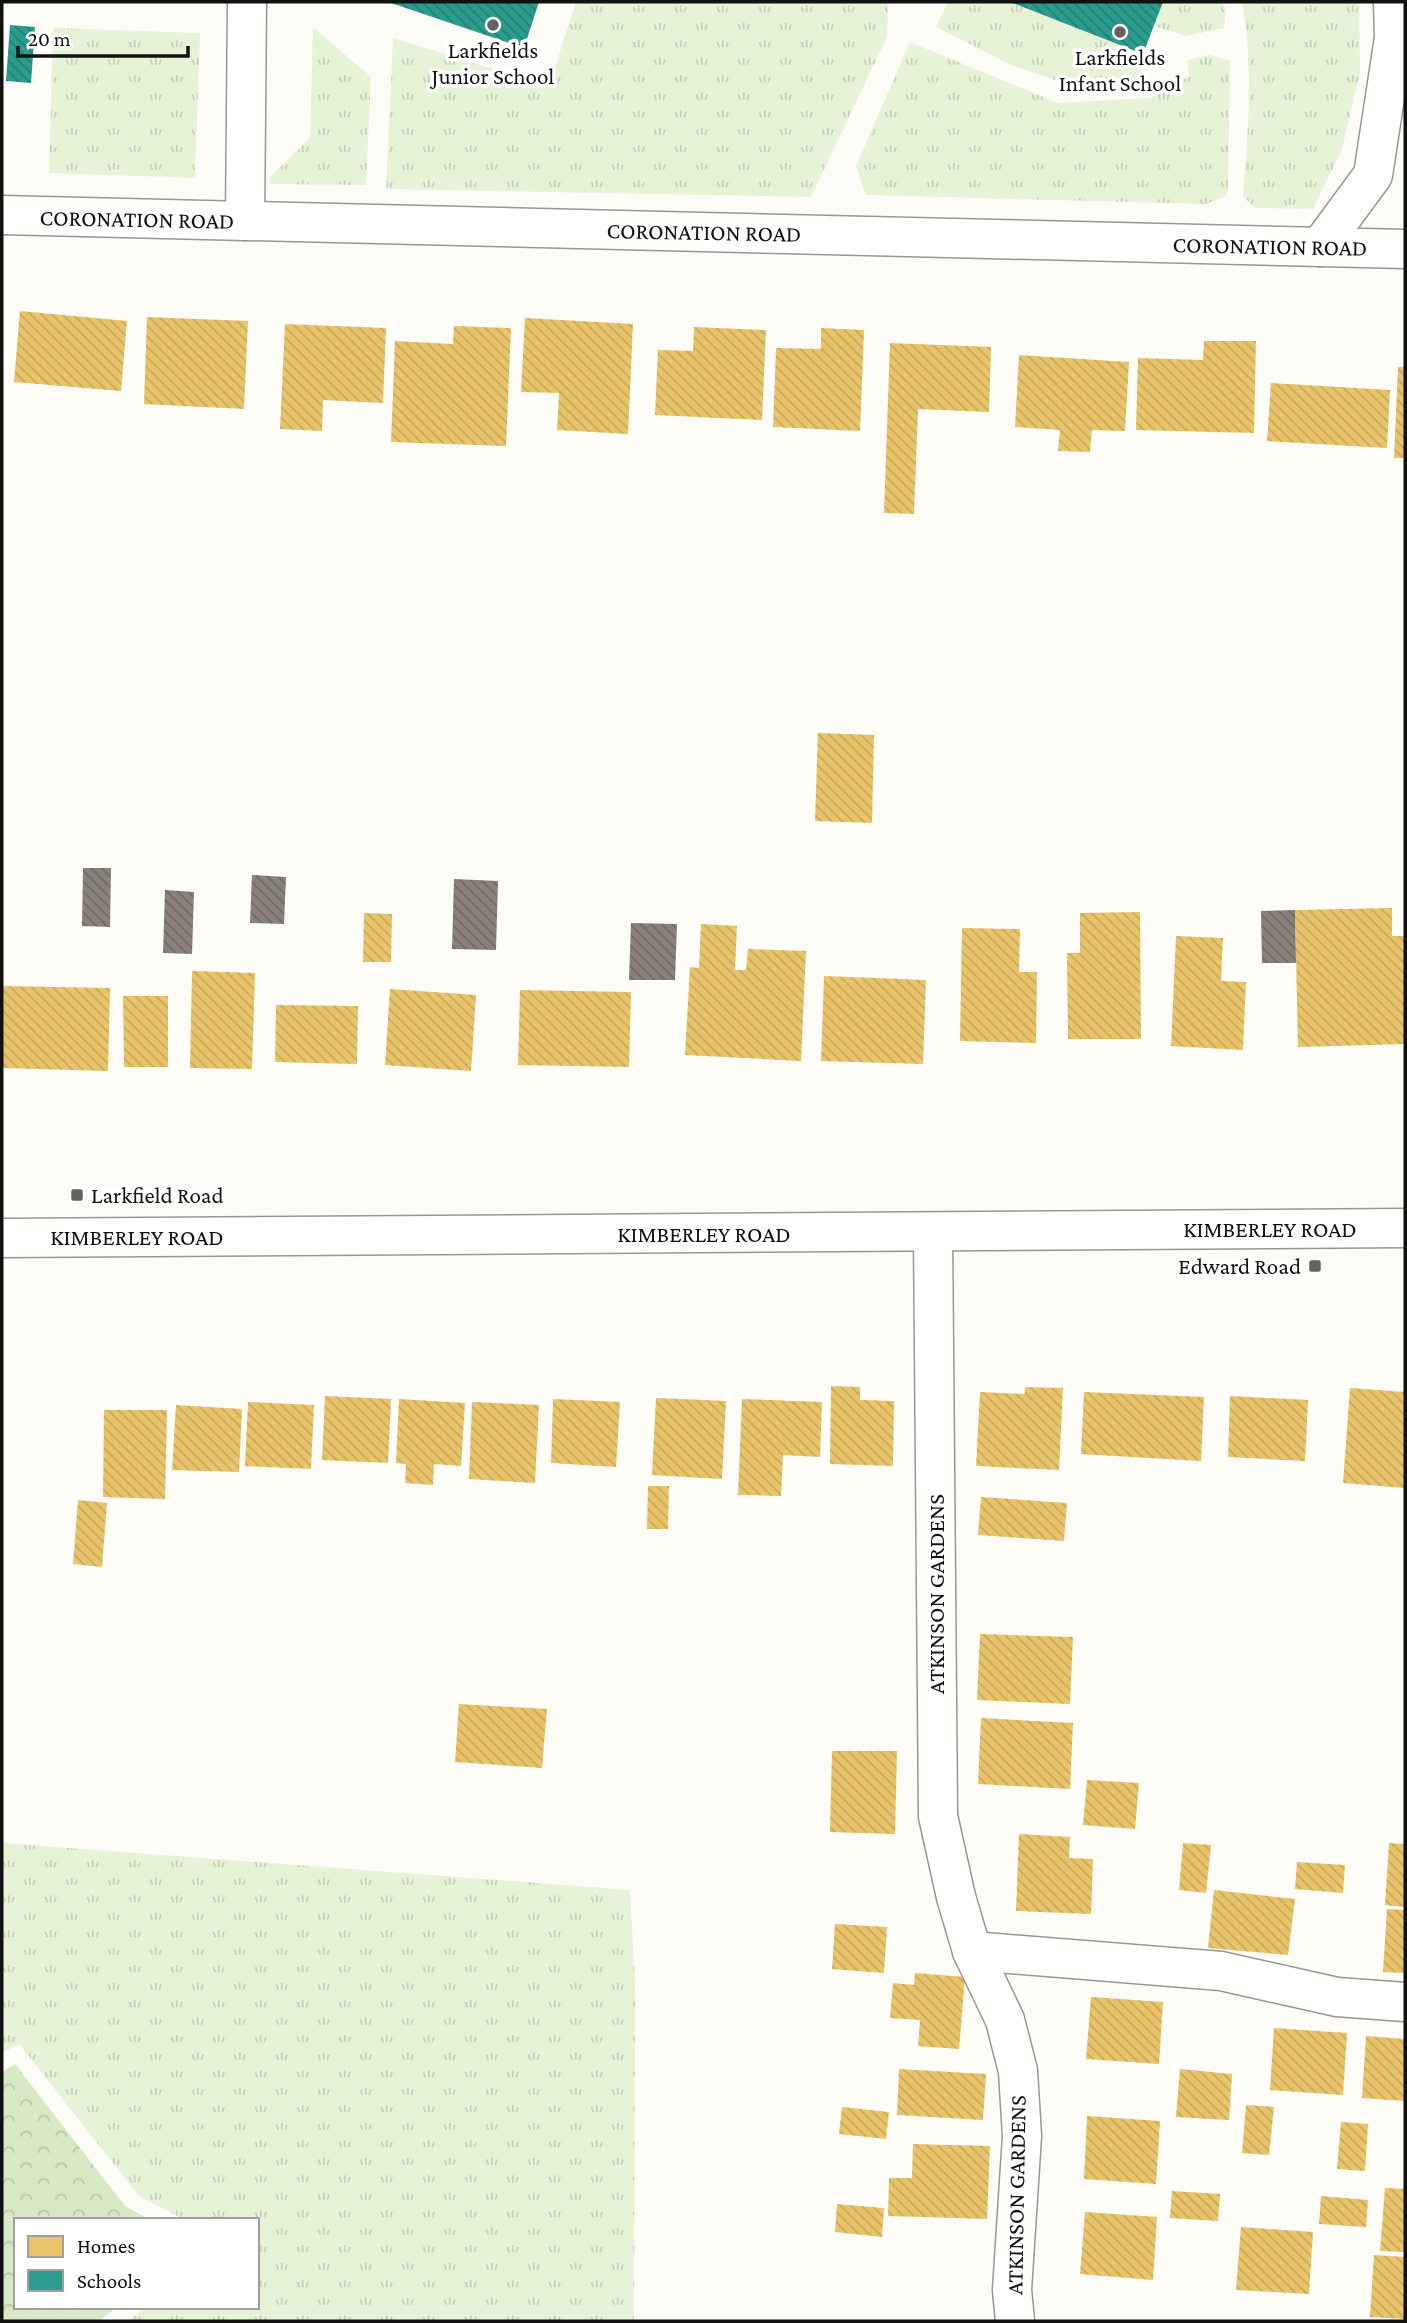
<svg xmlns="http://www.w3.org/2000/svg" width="1407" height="2323" viewBox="0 0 1407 2323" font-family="'Crimson Pro',serif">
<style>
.grass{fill:url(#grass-tufts)}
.forest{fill:url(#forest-crowns)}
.homes{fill:url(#homes-back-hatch)}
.schools{fill:url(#schools-back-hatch)}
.industry{fill:url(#industry-back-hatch)}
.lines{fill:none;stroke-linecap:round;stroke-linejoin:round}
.minor-casing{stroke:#979795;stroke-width:41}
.minor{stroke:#fffffe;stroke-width:38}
.poi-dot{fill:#646362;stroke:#fff;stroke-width:2.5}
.labels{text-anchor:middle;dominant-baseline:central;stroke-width:7;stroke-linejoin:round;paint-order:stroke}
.poi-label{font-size:23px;fill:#111;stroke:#fff}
.street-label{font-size:23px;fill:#111;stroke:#fff}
</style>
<defs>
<pattern id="grass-tufts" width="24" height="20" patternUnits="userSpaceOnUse" patternTransform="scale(1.75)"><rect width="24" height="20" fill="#e7f3d7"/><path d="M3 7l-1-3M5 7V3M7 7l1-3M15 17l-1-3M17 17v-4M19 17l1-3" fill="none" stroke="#c5cfb8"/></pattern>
<pattern id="forest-crowns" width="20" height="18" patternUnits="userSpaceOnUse" patternTransform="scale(1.75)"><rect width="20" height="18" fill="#d8eac5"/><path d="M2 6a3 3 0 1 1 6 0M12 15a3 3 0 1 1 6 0" fill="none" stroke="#b8c8a8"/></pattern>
<pattern id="homes-back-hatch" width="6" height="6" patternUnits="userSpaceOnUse" patternTransform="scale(1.75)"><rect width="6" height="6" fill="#e9c46a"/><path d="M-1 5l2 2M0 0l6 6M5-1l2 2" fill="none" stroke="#c7a75b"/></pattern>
<pattern id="schools-back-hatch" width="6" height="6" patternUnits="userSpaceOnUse" patternTransform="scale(1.75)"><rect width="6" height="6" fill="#2a9d8f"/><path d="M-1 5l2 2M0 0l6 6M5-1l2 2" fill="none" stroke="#237f73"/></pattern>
<pattern id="industry-back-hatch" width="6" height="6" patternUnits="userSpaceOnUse" patternTransform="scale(1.75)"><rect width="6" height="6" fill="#8a817c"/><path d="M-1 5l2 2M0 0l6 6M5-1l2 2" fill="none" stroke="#6f6864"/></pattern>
</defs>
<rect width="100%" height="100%" fill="#fdfcf7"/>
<!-- grass -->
<g class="grass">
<polygon points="576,2 888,2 887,37 811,197 386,189 393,38 549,86"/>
<polygon points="948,2 1010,2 1143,54 1140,82 1061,82 1011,65 936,27"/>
<polygon points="1163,2 1223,2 1226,12 1224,28 1186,36 1154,26"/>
<path d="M1242,2H1359L1360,73L1342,149L1313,209L1255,208L1243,196C1248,128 1254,70 1242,2Z"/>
<polygon points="313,27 371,77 366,185 271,184 269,178 310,138"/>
<polygon points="53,28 200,33 195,178 49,173"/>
<polygon points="910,42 1058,103 1150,98 1189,76 1187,60 1210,55 1230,61 1228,189 1226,196 1206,204 866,195 856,166"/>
<polygon points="2,1843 630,1890 635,1982 634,2321 129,2321 146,2307 257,2307 257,2220 185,2220 139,2196 19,2044 2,2053"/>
</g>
<!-- forest -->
<polygon class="forest" points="15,2064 125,2206 150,2220 16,2220 16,2307 117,2307 99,2321 2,2321 2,2072"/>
<!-- homes -->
<g class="homes">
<polygon points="20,311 127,321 121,391 14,382"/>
<polygon points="147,317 248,321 244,409 144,404"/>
<polygon points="525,318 633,324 628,434 557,430 559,393 521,392"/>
<polygon points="285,324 386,328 383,403 323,400 322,431 280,429"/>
<polygon points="454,326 511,328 506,446 391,442 395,341 453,344"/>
<polygon points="694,327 766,330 762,420 655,415 658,350 693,351"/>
<polygon points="821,328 864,330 860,431 773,427 776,348 821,349"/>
<polygon points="1204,341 1256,341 1254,433 1136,430 1138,358 1203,360"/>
<polygon points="890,343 991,347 989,412 918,409 914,514 884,513"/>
<polygon points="1019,355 1129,362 1125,431 1092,430 1090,452 1058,451 1060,430 1015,427"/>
<polygon points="1398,367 1405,367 1405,458 1394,458"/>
<polygon points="1271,383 1390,390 1387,448 1267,441"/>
<polygon points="818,733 874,735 872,823 815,821"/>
<polygon points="1392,908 1392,936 1405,936 1405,1044 1298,1047 1295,910"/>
<polygon points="1140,912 1141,1039 1068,1039 1067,953 1080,953 1080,913"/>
<polygon points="364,913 392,914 391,962 363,962"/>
<polygon points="701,924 737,926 735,970 746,970 748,949 806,951 801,1061 685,1055 690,967 699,968"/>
<polygon points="962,928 1020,929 1019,972 1037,972 1036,1043 960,1041"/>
<polygon points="1176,936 1223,938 1221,981 1246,982 1243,1050 1171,1046"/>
<polygon points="192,971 255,973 252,1069 190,1068"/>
<polygon points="824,976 926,980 923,1064 821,1061"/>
<polygon points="2,986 110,988 108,1071 2,1068"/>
<polygon points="390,989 476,995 471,1071 385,1065"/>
<polygon points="520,990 631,992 629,1067 518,1065"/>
<polygon points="123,996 168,996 168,1067 124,1067"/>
<polygon points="276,1005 358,1006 357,1064 275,1062"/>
<polygon points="831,1386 860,1387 860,1400 894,1401 893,1466 830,1464"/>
<polygon points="1025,1387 1063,1388 1059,1470 976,1466 980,1392 1025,1394"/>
<polygon points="1350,1388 1405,1392 1405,1488 1343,1483"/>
<polygon points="1084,1392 1204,1397 1201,1461 1081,1454"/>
<polygon points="325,1396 391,1399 388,1463 322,1460"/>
<polygon points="1230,1396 1308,1400 1305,1461 1228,1457"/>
<polygon points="656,1398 726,1401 722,1479 652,1475"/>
<polygon points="399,1399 465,1403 461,1466 434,1464 433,1485 405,1483 406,1464 396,1463"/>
<polygon points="553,1399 620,1402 616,1467 551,1463"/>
<polygon points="742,1399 822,1402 820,1457 783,1455 781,1496 738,1495"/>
<polygon points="248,1402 314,1405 311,1469 245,1466"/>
<polygon points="472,1402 539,1405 535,1483 469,1479"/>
<polygon points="176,1405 242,1409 239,1472 172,1470"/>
<polygon points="104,1410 167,1410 165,1499 103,1497"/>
<polygon points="648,1486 669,1486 668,1529 647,1529"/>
<polygon points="981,1497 1067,1503 1064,1541 978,1535"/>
<polygon points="78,1500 107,1503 102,1567 73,1564"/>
<polygon points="980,1634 1073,1637 1070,1704 977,1700"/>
<polygon points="459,1704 547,1709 542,1768 455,1762"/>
<polygon points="981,1718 1073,1723 1070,1789 978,1784"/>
<polygon points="832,1751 897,1751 895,1834 830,1832"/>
<polygon points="1087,1780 1139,1783 1135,1829 1083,1825"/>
<polygon points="1019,1834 1070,1837 1069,1858 1093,1859 1091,1914 1016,1911"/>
<polygon points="1183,1843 1211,1845 1206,1893 1179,1890"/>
<polygon points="1389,1843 1405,1844 1405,1907 1385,1905"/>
<polygon points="1297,1862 1345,1865 1343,1893 1295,1889"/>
<polygon points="1214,1890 1295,1899 1288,1955 1208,1948"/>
<polygon points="1387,1909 1405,1910 1405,1973 1383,1972"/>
<polygon points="835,1924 887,1927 884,1973 832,1969"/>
<polygon points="915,1973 965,1977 959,2049 918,2046 920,2020 890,2018 893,1983 914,1985"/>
<polygon points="1091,1997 1163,2002 1159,2064 1086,2059"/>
<polygon points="1274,2028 1347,2033 1343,2095 1270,2090"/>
<polygon points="1366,2036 1405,2039 1405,2101 1362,2098"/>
<polygon points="899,2069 986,2074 983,2120 897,2115"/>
<polygon points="1180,2069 1232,2074 1229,2120 1176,2117"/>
<polygon points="1246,2105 1274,2107 1269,2155 1242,2153"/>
<polygon points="842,2107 889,2112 886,2139 839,2134"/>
<polygon points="1087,2116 1160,2121 1156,2184 1084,2179"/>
<polygon points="1341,2122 1368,2124 1365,2171 1337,2169"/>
<polygon points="913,2144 990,2146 987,2219 888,2216 889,2178 912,2178"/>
<polygon points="1385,2188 1405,2189 1405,2252 1380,2251"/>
<polygon points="1172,2191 1220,2194 1218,2221 1170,2218"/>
<polygon points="1321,2196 1368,2200 1366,2227 1319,2224"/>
<polygon points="837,2204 884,2208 882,2237 835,2232"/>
<polygon points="1085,2212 1157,2217 1153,2280 1080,2274"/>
<polygon points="1241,2227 1313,2232 1309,2294 1236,2290"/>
<polygon points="1374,2255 1405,2257 1405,2319 1370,2317"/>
</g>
<!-- schools -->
<g class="schools">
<polygon points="388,2 539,2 524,48"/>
<polygon points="1010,2 1163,2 1143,54"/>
<polygon points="10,25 35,27 31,83 6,81"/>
</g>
<!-- industry -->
<g class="industry">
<polygon points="83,868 111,868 110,927 82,926"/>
<polygon points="252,875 286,877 284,924 250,923"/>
<polygon points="454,879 498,881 496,950 452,949"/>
<polygon points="165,890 194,892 192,954 163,953"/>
<polygon points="1295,910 1296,963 1262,963 1261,911"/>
<polygon points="631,923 677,924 675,980 629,980"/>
</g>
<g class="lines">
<!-- minor casing -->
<g class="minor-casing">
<g id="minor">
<polyline points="2,215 1405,249"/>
<polyline points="245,221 247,2"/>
<polyline points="1320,247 1373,175 1394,38 1393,2"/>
<polyline points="933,1232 938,1816 956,1897 972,1951 1005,2020 1018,2071 1022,2136 1012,2290 1015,2321"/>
<polyline points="2,1238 1405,1228"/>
<polyline points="972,1951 1221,1971 1337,1997 1405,2002"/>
</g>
</g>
<!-- minor -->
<use href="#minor" class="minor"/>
</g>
<!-- markers -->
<g class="poi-dot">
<circle cx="493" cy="25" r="7"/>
<circle cx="1120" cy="32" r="7"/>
<rect x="70" y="1188" width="14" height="14" rx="3.5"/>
<rect x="1308" y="1259" width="14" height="14" rx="3.5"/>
</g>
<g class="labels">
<!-- poi labels -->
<g class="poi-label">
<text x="493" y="50">Larkfields<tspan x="493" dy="26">Junior School</tspan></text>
<text x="1120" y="57">Larkfields<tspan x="1120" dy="26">Infant School</tspan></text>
<text x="91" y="1195" text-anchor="start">Larkfield Road</text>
<text x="1301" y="1266" text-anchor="end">Edward Road</text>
</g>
<!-- street labels -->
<g class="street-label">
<text transform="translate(137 219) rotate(1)">CORONATION ROAD</text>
<text transform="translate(704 232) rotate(1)">CORONATION ROAD</text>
<text transform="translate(1270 246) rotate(1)">CORONATION ROAD</text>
<text x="1270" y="1229">KIMBERLEY ROAD</text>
<text x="704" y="1234">KIMBERLEY ROAD</text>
<text x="137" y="1237">KIMBERLEY ROAD</text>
<text transform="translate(936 1594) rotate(-90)">ATKINSON GARDENS</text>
<text transform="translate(1016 2195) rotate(-89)">ATKINSON GARDENS</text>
</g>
</g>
<!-- border -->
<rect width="1407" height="2323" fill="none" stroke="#111111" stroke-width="7"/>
<!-- legend -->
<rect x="14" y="2218" width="245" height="91" fill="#ffffff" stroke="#a0a0a0" stroke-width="2"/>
<rect x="28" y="2236" width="35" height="21" fill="#e9c46a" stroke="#a0a0a0" stroke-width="2"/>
<text x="77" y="2253" font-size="21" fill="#111111">Homes</text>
<rect x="28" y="2270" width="35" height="21" fill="#2a9d8f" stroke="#a0a0a0" stroke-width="2"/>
<text x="77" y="2288" font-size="21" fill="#111111">Schools</text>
<!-- scale -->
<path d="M18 46v10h170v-10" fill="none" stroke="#111111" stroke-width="3.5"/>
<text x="28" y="46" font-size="21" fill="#111111" stroke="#ffffff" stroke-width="5" paint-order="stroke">20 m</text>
</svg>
